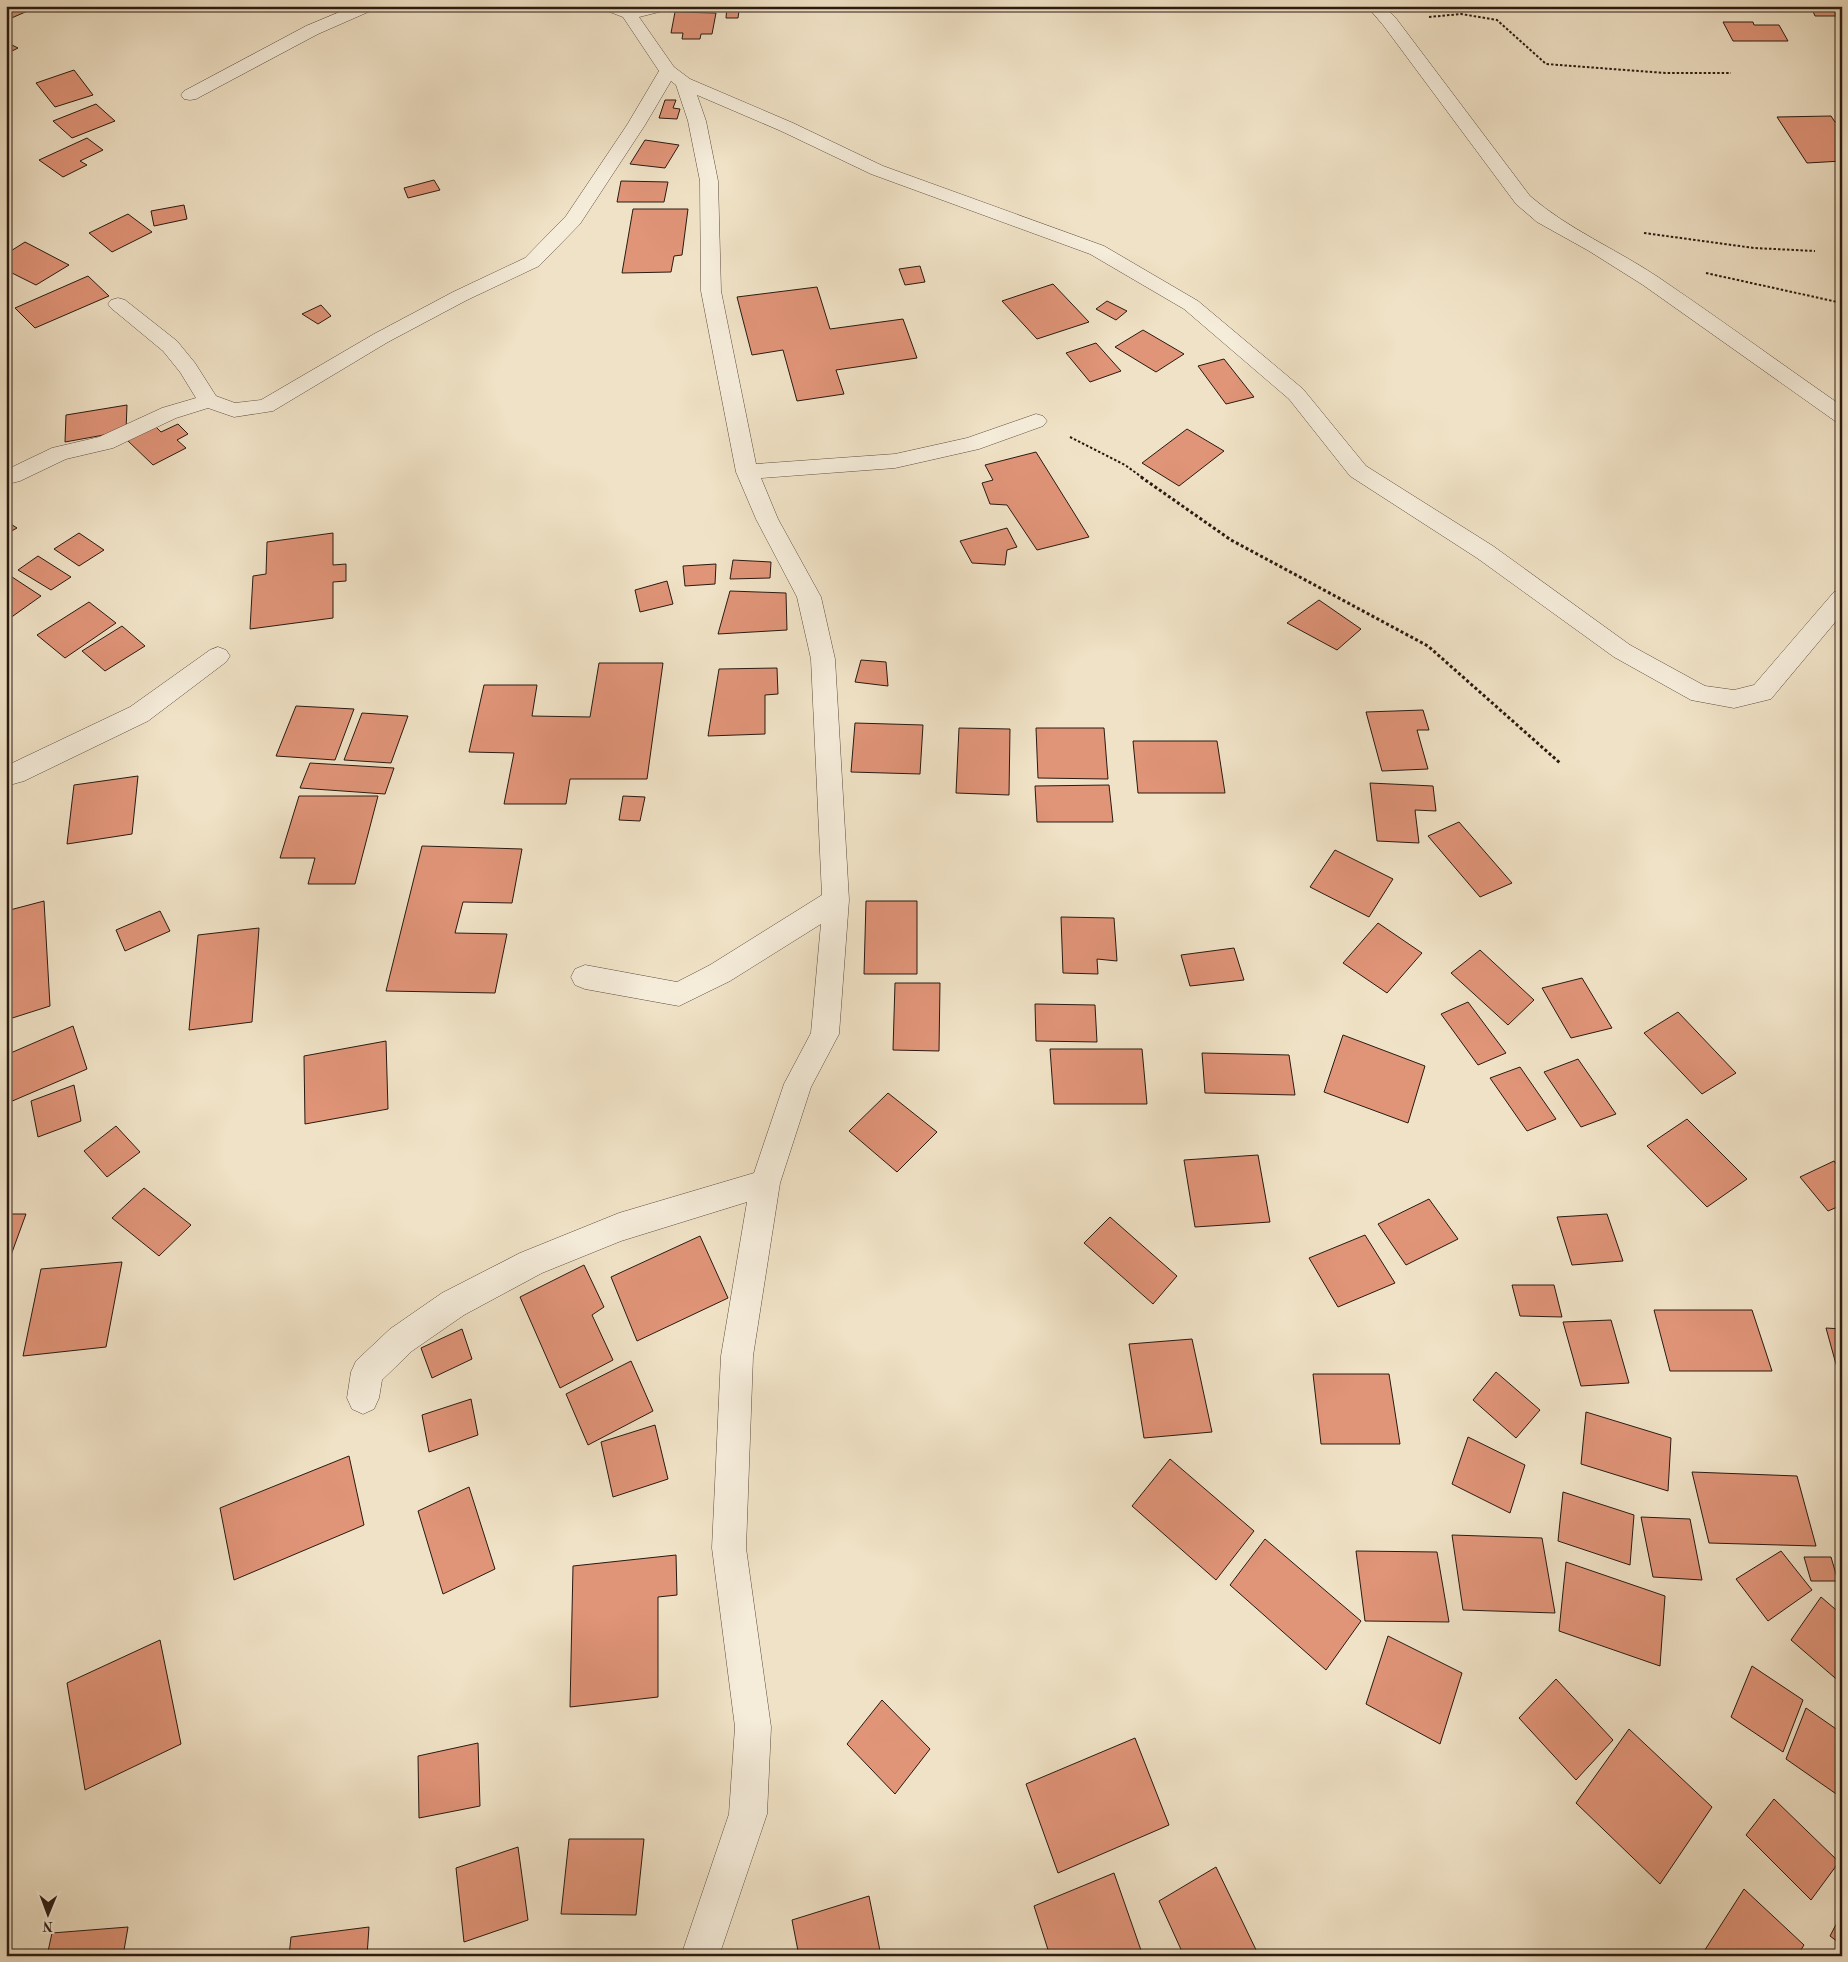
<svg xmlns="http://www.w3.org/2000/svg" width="1848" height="1962" viewBox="0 0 1848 1962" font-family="'Old Standard TT',serif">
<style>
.building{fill:#e09478;stroke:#2a1a11}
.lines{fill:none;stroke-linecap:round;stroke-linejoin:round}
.minor-casing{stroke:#5c4c3e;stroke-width:1}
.path-far1{stroke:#2a1a11;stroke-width:2;stroke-dasharray:2.5 2;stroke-linecap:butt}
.path{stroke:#2a1a11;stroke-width:3;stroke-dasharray:3 2.5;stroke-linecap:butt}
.minor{fill:#f5ecda;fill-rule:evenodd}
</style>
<rect width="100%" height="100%" fill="#f0e2c6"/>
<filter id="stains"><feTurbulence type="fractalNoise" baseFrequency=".004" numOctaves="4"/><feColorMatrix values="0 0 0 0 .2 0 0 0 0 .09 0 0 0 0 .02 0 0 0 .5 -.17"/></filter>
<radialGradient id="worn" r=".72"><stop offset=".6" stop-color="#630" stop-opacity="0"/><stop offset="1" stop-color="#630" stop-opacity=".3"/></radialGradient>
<!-- building -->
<g class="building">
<polygon points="6,6 39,6 7,20"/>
<polygon points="727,6 766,6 765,11 739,11 738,18 726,18"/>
<polygon points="1812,9 1833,9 1837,16 1815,16"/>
<polygon points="675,12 716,13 712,34 701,34 700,39 682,39 683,33 671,33"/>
<polygon points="1723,22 1753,22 1754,25 1779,25 1788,41 1733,41"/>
<polygon points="6,42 18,48 6,54"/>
<polygon points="74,70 93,95 55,107 36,83"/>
<polygon points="665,100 676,100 673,108 680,109 677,119 659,118"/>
<polygon points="96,104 115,121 72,138 53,121"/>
<polygon points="1831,116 1835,122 1842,122 1842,161 1807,163 1777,117"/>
<polygon points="87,138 103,150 80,161 87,165 63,177 39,160"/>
<polygon points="645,140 679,145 665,168 630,164"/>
<polygon points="434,180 440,190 408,198 404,188"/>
<polygon points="621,181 668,182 664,202 617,202"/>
<polygon points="184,205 187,219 154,226 151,211"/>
<polygon points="633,209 688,209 682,255 674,256 671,272 622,273"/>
<polygon points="128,214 152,232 112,252 89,233"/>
<polygon points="25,242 69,265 36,285 6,270 6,254"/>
<polygon points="920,266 925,282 905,285 899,269"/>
<polygon points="88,276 109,296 35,328 15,308"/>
<polygon points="1053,284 1089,322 1037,339 1002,301"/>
<polygon points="817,287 830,329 903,319 917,358 836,370 844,394 797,401 783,350 752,355 737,297"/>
<polygon points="1107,301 1127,311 1116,320 1096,309"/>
<polygon points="321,305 331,316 318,324 302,314"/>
<polygon points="1143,330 1184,354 1156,372 1115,347"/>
<polygon points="1096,343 1121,371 1090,382 1066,353"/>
<polygon points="1224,359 1254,397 1226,404 1198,366"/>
<polygon points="127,405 126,431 65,442 66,415"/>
<polygon points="178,424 188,434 177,440 186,448 153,465 127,440 155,426 161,432"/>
<polygon points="1187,429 1224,451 1179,486 1142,463"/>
<polygon points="1036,452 1089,537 1037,550 1007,505 990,504 982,483 993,480 985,465"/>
<polygon points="6,521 17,528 6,534"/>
<polygon points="1007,528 1017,547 1007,550 1005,565 972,563 960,541"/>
<polygon points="79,533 104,550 79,566 54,549"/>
<polygon points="333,533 333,565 346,564 346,581 333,582 333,618 250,629 253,576 266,574 267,542"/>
<polygon points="38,556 71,577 51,590 18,570"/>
<polygon points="733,560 771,562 770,578 730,579"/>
<polygon points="716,564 715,584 685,586 683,566"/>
<polygon points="9,575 41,596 6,621 6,577"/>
<polygon points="667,581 673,604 640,612 635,590"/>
<polygon points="730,591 786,593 787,630 718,634"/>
<polygon points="1319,600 1361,629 1337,650 1287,623"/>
<polygon points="89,602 116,623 65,658 37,635"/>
<polygon points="122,626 145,646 105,671 82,651"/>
<polygon points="861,660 886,662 888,686 855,682"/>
<polygon points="599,663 663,663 647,779 570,779 566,804 504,804 514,753 469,752 484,685 537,685 532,716 590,717"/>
<polygon points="777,668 778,694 765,695 765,734 708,736 719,669"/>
<polygon points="296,706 354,709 335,760 276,756"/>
<polygon points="1423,710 1429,730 1417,730 1428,769 1382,771 1366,712"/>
<polygon points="362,713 408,716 391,763 344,760"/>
<polygon points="855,723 923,725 920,774 851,772"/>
<polygon points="959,728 1010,729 1009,795 956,793"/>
<polygon points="1036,728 1104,728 1108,779 1038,778"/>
<polygon points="1133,741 1217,741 1225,793 1138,793"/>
<polygon points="310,763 394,768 385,794 300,788"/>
<polygon points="138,776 132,834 67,844 74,785"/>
<polygon points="1370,783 1433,786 1436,811 1415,810 1419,843 1377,841"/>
<polygon points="1109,785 1113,822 1037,822 1035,786"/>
<polygon points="299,796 378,796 355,884 308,884 315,858 280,858"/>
<polygon points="623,796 645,797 640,821 619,820"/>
<polygon points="1459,822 1512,883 1480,897 1428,836"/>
<polygon points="422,846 522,849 512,903 463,902 455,933 507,934 495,993 386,991"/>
<polygon points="1335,850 1393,879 1369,917 1310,887"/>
<polygon points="44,901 50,1006 6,1020 6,911"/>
<polygon points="866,901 917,901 917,974 864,974"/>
<polygon points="160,911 170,931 125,951 116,930"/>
<polygon points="1061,917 1114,918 1117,961 1097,959 1098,974 1063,973"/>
<polygon points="1378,923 1422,953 1387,993 1343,963"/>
<polygon points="259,928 252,1022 189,1030 198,935"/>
<polygon points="1234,948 1244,980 1190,986 1181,955"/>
<polygon points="1480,950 1534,1000 1508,1025 1451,973"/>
<polygon points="1582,978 1612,1028 1571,1038 1542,988"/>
<polygon points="895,983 940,983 939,1051 893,1050"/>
<polygon points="1468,1002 1506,1053 1478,1065 1441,1014"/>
<polygon points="1035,1004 1095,1005 1097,1042 1036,1041"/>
<polygon points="1678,1012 1736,1073 1702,1094 1644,1033"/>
<polygon points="73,1026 87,1069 10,1102 6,1090 6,1055"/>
<polygon points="1343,1035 1425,1066 1408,1123 1324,1092"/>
<polygon points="386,1041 388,1109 305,1124 304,1056"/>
<polygon points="1050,1049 1142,1049 1147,1104 1054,1104"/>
<polygon points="1202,1053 1289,1055 1295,1095 1205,1093"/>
<polygon points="1578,1059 1616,1114 1581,1127 1544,1072"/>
<polygon points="1520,1067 1556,1119 1527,1131 1490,1078"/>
<polygon points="74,1085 81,1121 38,1137 31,1101"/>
<polygon points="888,1093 937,1132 897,1172 849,1131"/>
<polygon points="1687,1119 1747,1179 1707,1207 1647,1146"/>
<polygon points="116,1126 140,1152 107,1177 84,1151"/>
<polygon points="1258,1155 1270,1222 1195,1227 1184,1160"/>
<polygon points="1834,1161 1842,1171 1842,1205 1828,1211 1800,1177"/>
<polygon points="144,1188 191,1225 159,1256 112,1218"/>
<polygon points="1429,1199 1458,1239 1406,1265 1378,1224"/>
<polygon points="6,1214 26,1214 7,1266 6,1266"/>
<polygon points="1607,1214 1623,1261 1572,1265 1557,1217"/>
<polygon points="1110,1217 1177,1276 1153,1304 1084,1243"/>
<polygon points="1365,1235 1395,1283 1338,1307 1309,1258"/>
<polygon points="700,1236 728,1298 637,1341 611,1277"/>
<polygon points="122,1262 106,1347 23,1356 41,1269"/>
<polygon points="584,1265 604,1307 592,1315 613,1360 560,1388 520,1297"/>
<polygon points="1512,1285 1554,1285 1562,1317 1520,1316"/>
<polygon points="1654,1310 1752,1310 1772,1371 1670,1371"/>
<polygon points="1611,1320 1629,1383 1581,1386 1563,1322"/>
<polygon points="1826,1328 1842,1329 1842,1375 1839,1375"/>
<polygon points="462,1329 472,1359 432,1378 421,1348"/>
<polygon points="1192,1339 1212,1432 1144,1438 1129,1344"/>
<polygon points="631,1361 653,1411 588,1445 566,1394"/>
<polygon points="1496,1372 1540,1410 1516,1438 1473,1400"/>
<polygon points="1313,1374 1389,1374 1400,1444 1321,1444"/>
<polygon points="471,1399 478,1435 429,1452 422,1415"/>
<polygon points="1586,1412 1671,1438 1668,1491 1581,1464"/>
<polygon points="655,1425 668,1479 613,1497 601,1442"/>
<polygon points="1468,1437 1525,1465 1510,1513 1452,1484"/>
<polygon points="349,1456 364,1525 234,1580 220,1508"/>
<polygon points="1170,1459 1254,1531 1216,1580 1132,1506"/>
<polygon points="1692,1472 1797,1476 1816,1546 1709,1543"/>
<polygon points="469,1487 495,1569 443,1594 418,1511"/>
<polygon points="1563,1492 1634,1515 1630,1565 1558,1541"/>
<polygon points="1641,1517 1690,1519 1702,1580 1653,1577"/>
<polygon points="1452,1535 1542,1538 1555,1613 1463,1610"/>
<polygon points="1265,1539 1361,1621 1326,1670 1230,1585"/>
<polygon points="1356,1551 1437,1552 1449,1622 1365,1621"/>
<polygon points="1781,1551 1812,1590 1768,1621 1736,1579"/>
<polygon points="676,1555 677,1595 658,1597 658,1697 570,1707 573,1566"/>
<polygon points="1804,1557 1831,1557 1838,1581 1811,1581"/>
<polygon points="1566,1562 1665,1596 1660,1666 1559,1631"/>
<polygon points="1821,1597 1842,1615 1842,1684 1791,1640"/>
<polygon points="1388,1636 1462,1673 1440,1744 1366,1704"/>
<polygon points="160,1640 181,1744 85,1790 67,1683"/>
<polygon points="1752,1666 1803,1700 1783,1752 1731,1717"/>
<polygon points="1556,1679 1613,1740 1576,1780 1519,1718"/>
<polygon points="882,1700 930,1749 895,1794 847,1744"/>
<polygon points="1806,1708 1842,1733 1842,1798 1786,1759"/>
<polygon points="1629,1729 1712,1807 1660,1884 1576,1803"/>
<polygon points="1135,1738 1169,1825 1058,1873 1026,1784"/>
<polygon points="478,1743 480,1806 419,1818 418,1756"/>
<polygon points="1774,1799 1839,1862 1811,1900 1746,1835"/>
<polygon points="569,1839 644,1839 636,1915 561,1914"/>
<polygon points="518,1847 528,1920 464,1942 456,1868"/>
<polygon points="1216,1867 1259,1956 1184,1956 1159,1901"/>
<polygon points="1114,1873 1143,1956 1050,1956 1034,1906"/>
<polygon points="1744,1889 1804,1945 1797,1956 1701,1956"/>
<polygon points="869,1896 881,1956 799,1956 792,1920"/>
<polygon points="1842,1913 1842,1945 1830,1936"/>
<polygon points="128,1927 123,1956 47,1956 52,1933"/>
<polygon points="369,1927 367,1956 289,1956 291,1937"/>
</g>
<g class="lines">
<!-- minor casing -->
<g class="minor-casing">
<g id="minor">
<polygon points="354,6 377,6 375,9 318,34 196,99 190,100 184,99 181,95 184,91 306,26"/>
<polygon points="600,6 624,6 630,9 642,6 673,6 671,9 639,17 674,67 690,79 793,123 883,166 1104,246 1198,301 1303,389 1366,466 1493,546 1630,645 1705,686 1734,690 1754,685 1834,592 1842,590 1842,614 1771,699 1734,708 1691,700 1614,657 1477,558 1350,476 1289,399 1184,309 1090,254 871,174 781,131 697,95 706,121 718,181 721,291 756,464 895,454 967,438 1036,414 1043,416 1047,421 1043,426 979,449 895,468 761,478 778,519 821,597 835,659 849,900 839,1034 811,1087 780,1183 753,1356 746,1548 771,1727 767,1814 719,1956 681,1956 729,1814 735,1727 712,1548 721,1356 747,1202 621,1241 542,1273 464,1315 412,1351 382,1380 379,1398 374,1409 363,1414 352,1409 347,1398 351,1372 356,1361 390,1329 442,1293 520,1253 619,1213 754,1173 784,1084 811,1033 821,924 730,981 679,1006 585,989 575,985 571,977 575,969 585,965 677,982 710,965 822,895 811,659 797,597 756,519 736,472 701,291 700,181 688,121 676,85 671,81 645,125 580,224 539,266 467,300 388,342 273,411 234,417 208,408 176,418 113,448 66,459 20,481 12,483 6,482 6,470 52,448 99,437 162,408 196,398 180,372 163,351 111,308 108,304 111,300 118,298 125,300 177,341 195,363 216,396 235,403 261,400 374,334 453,292 525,258 566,216 627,125 659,71 623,17 602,9"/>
<path d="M1367,6H1384L1395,17L1530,196C1568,229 1616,249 1658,277C1720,319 1780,363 1842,406V423L1835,421L1643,285L1589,251L1537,222L1516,204L1383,25Z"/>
<polygon points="218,647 226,650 230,656 226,662 148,721 24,781 6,786 6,766 130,707 210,650"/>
</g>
</g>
<!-- path-far1 -->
<g class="path-far1">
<polyline points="1429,17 1461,14 1497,20 1546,64 1665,73 1731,73"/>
<polyline points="1644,233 1754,248 1815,251"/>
<polyline points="1706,273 1842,303"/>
<polyline points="1070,437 1125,465 1143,478"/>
</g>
<!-- path -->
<polyline class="path" points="1141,477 1231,540 1428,646 1560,763"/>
<!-- minor -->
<use href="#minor" class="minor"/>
</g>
<!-- margin -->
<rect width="1848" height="1962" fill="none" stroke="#f0e2c6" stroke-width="25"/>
<rect x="8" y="8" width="1833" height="1947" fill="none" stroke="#2a1a11" stroke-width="2.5"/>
<rect x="12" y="12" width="1823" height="1937" fill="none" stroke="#2a1a11"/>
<!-- north arrow -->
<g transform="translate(48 1914) rotate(181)" stroke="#f5ecda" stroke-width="4" paint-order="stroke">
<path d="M0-4L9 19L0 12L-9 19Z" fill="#2a1a11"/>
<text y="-8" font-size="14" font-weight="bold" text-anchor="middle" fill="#2a1a11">N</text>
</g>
<rect width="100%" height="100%" filter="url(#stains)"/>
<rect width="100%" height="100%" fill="url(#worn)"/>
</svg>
